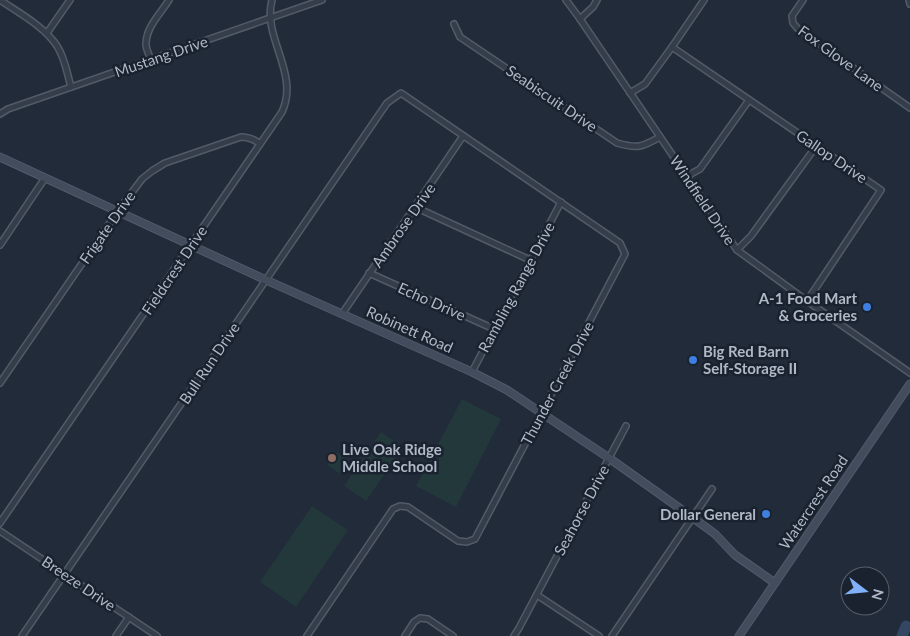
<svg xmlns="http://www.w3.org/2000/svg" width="910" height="636" viewBox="0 0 910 636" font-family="Lato,sans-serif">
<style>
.green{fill:#23383b}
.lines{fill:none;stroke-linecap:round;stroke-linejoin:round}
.river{stroke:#344661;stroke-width:11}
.street-casing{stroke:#525b68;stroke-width:8}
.secondary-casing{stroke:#525b68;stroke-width:9}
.street{stroke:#353d4a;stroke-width:5}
.secondary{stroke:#434c5d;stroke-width:7}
.shop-dot{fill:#3f7fe0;stroke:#1a222f;stroke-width:2}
.education-dot{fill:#8d6e63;stroke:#1a222f;stroke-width:2}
.labels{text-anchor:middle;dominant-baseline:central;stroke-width:5;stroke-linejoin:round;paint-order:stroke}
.street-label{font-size:15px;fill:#afb8c6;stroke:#1a222f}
.poi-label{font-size:15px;font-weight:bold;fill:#afb8c6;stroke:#1a222f;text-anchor:end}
</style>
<rect width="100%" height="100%" fill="#212b3a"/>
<!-- green -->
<g class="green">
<polygon points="462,399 501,419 456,507 416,486"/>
<polygon points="381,432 403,447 366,501 344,486"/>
<polygon points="337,452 349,460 340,474 327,465"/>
<polygon points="312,506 348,530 296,607 260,582"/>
</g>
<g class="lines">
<!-- river -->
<polyline class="river" points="902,636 906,626"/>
<!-- street casing -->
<g class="street-casing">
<g id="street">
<path d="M0,0C19,13 45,27 57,46C65,58 67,73 71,87"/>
<polyline points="566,0 580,19 737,250 807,301 910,373"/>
<polyline points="803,0 792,16 793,23 798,29 910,108"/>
<polyline points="909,0 910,4"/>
<polyline points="580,19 593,7 597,0"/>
<path d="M454,24L460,37L617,143C638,149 642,147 660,137"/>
<polyline points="47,33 70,0"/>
<polyline points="672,47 881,190 807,301"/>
<path d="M151,60C149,55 146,49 146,44C146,27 161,13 169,0"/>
<polyline points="630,93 645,84 672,47 704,0"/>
<polyline points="0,114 8,109 322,0"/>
<polyline points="687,176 700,169 749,100"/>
<polyline points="415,207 530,260"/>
<polyline points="0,245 45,178"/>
<polyline points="737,250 751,236 817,145"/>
<polyline points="369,273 494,329"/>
<polyline points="342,314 463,136"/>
<polyline points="472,372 561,202"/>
<path d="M0,383L118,211L142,179L152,171L165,163L241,137C249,137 254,139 260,144"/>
<path d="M0,523L282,112C300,73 262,38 272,0"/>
<polyline points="0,531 157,636"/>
<polyline points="537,595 599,636"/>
<polyline points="22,636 387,103 401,93 620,243 625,254 475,539 467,542 458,541 408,507 400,506 393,509 307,636"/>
<polyline points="116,636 129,617"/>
<polyline points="405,636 414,622 420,618 428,619 453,636"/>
<polyline points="514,636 519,628 626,426"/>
<polyline points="612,636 712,489"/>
</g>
</g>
<!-- secondary casing -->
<g class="secondary-casing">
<g id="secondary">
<polyline points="0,157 266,280 472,372 507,390 609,458 692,517 715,534 735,555 775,583"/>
<polyline points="739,636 910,384"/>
</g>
</g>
<!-- street -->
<use href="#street" class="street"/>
<!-- secondary -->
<use href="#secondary" class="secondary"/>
</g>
<!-- markers -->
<g class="shop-dot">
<circle cx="867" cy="307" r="5"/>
<circle cx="693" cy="360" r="5"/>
<circle cx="766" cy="514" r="5"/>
</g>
<circle class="education-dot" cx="332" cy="458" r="5"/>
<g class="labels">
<!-- street labels -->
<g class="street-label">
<text transform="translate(161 56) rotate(-19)">Mustang Drive</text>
<text transform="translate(841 58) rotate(36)">Fox Glove Lane</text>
<text transform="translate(552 98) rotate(34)">Seabiscuit Drive</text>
<text transform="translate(832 156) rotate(34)">Gallop Drive</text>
<text transform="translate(703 200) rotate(56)">Windfield Drive</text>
<text transform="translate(403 225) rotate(-55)">Ambrose Drive</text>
<text transform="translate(107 227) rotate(-55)">Frigate Drive</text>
<text transform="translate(174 270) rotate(-56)">Fieldcrest Drive</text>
<text transform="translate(516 287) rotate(-62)">Rambling Range Drive</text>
<text transform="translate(432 301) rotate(24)">Echo Drive</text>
<text transform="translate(410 329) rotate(24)">Robinett Road</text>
<text transform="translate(209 363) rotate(-56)">Bull Run Drive</text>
<text transform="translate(557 383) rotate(-62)">Thunder Creek Drive</text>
<text transform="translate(813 502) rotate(-56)">Watercrest Road</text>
<text transform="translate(581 510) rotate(-62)">Seahorse Drive</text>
<text transform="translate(79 583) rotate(34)">Breeze Drive</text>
</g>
<!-- poi labels -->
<g class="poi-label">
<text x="857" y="298">A-1 Food Mart<tspan x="857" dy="17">&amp; Groceries</tspan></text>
<text x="703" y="351" text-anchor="start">Big Red Barn<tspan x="703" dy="17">Self-Storage II</tspan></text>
<text x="342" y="449" text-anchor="start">Live Oak Ridge<tspan x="342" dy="17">Middle School</tspan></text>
<text x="756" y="514">Dollar General</text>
</g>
</g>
<!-- north arrow -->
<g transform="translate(865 591) rotate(106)"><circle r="24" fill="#1a222f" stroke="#565e6b"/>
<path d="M0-4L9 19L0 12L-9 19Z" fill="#81aff9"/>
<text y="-8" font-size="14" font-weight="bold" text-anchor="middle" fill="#afb8c6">N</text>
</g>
</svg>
